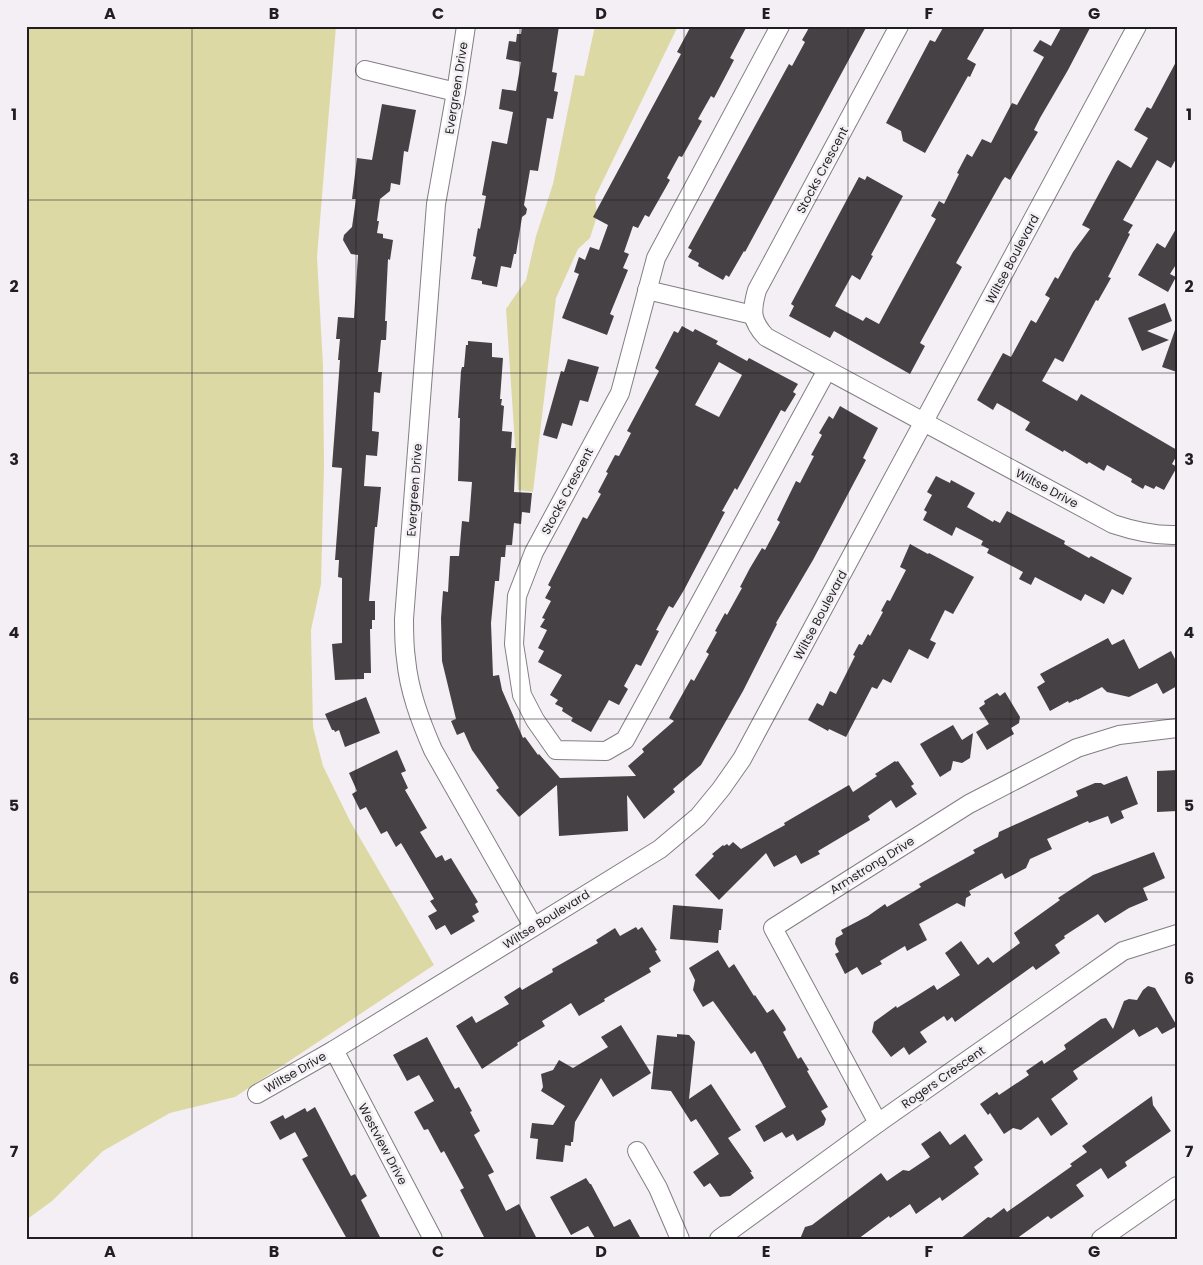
<svg xmlns="http://www.w3.org/2000/svg" width="1203" height="1265" viewBox="0 0 1203 1265" font-family="Poppins,sans-serif">
<style>
.green{fill:#ddd9a5}
.building{fill:#454145;fill-rule:evenodd}
.lines{fill:none;stroke-linecap:round;stroke-linejoin:round}
.street-casing{stroke:#837e83;stroke-width:20}
.street{stroke:#fff;stroke-width:18}
.grid{fill:none;stroke:#1f1e20;stroke-width:1;stroke-opacity:0.55}
.labels{text-anchor:middle;dominant-baseline:central;stroke-width:5;stroke-linejoin:round;paint-order:stroke}
.street-label{font-size:12px;fill:#1f1e20;stroke:#f4eff5}
.neatline{fill:none;stroke:#1f1e20;stroke-width:2}
.grid-label{font-size:16px;text-anchor:middle;font-weight:bold;fill:#1f1e20}
</style>
<rect width="100%" height="100%" fill="#f4eff5"/>
<!-- green -->
<g class="green">
<polygon points="26,26 336,26 317,257 323,365 324,466 321,584 311,630 313,727 323,766 350,821 434,965 235,1097 170,1113 103,1151 52,1201 26,1220"/>
<polygon points="595,26 678,26 595,197 597,216 590,238 578,249 556,298 533,492 518,490 506,309 526,280 536,236 553,184 575,75 584,76"/>
</g>
<!-- building -->
<g class="building">
<polygon points="522,26 559,26 552,72 557,73 554,91 558,92 553,119 547,118 538,171 530,170 524,205 527,209 526,214 522,217 516,254 514,254 511,268 501,266 497,287 482,284 482,281 471,279 476,257 473,256 478,228 480,229 486,196 482,195 492,141 507,144 513,112 499,109 502,89 516,91 521,62 506,59 509,41 516,42 517,34 521,34"/>
<polygon points="691,26 747,26 730,58 734,60 714,98 711,96 698,119 702,121 682,157 679,156 667,178 670,180 649,217 645,215 638,228 633,226 624,252 629,254 623,268 628,270 610,314 614,316 607,335 562,318 579,274 574,272 579,257 585,260 590,247 599,250 608,225 593,217 681,54 677,52"/>
<polygon points="810,26 867,26 745,252 744,251 729,277 726,275 723,280 698,266 699,263 688,257 692,250 688,248 789,64 792,66 805,42 802,40"/>
<polygon points="944,26 986,26 967,59 976,64 970,77 968,76 925,153 903,141 901,131 886,123 930,40 935,42"/>
<polygon points="1062,26 1091,26 1068,70 1040,118 1034,130 1038,132 1028,149 1010,180 1005,177 1002,181 956,263 962,267 920,343 925,346 910,374 834,331 830,338 789,316 794,306 791,304 859,177 865,180 867,176 903,196 871,255 873,256 860,280 852,275 835,306 863,321 866,317 879,324 936,219 931,216 939,201 944,204 959,174 957,173 967,154 972,157 982,139 991,143 1012,103 1017,105 1044,57 1033,51 1040,40 1051,46"/>
<polygon points="1177,60 1177,157 1171,168 1157,160 1123,220 1133,225 1128,233 1130,234 1108,277 1111,278 1098,301 1096,300 1063,362 1055,358 1042,381 1077,401 1081,394 1177,450 1177,455 1172,464 1177,467 1164,490 1156,486 1154,489 1145,485 1143,489 1131,482 1132,479 1107,465 1104,471 1089,462 1087,464 1064,450 1063,452 1025,430 1030,422 997,403 993,410 977,400 1003,353 1011,357 1031,320 1036,323 1050,298 1045,295 1055,277 1058,279 1073,252 1090,229 1082,225 1116,162 1118,160 1131,168 1148,138 1134,130 1147,107 1151,109"/>
<polygon points="382,104 416,110 408,152 404,151 400,185 391,183 390,191 380,199 377,221 379,221 377,233 383,234 383,238 393,240 390,260 388,259 385,321 387,321 386,340 381,340 378,372 382,372 380,393 374,392 372,431 379,432 377,456 366,455 364,486 381,487 378,518 377,527 375,527 369,601 375,601 375,620 372,620 372,629 370,629 371,673 364,673 364,679 335,680 332,644 342,643 342,578 338,577 339,560 335,560 342,468 332,467 340,360 338,360 340,339 336,339 338,317 354,318 358,255 351,254 343,240 344,235 352,227 356,199 352,199 357,158 372,160"/>
<polygon points="1177,227 1177,263 1170,274 1176,277 1168,292 1138,275 1157,243 1165,248"/>
<polygon points="1165,303 1172,321 1147,331 1169,340 1142,351 1128,318"/>
<path d="M682,326L693,332L695,329L718,341L716,344L747,361L749,358L798,384L793,392L796,394L785,412L781,410L737,490L735,488L722,511L725,512L684,590L673,608L669,606L656,630L659,631L641,666L636,664L624,686L628,689L619,705L609,700L591,732L571,721L573,718L562,711L563,708L555,704L558,700L550,695L562,675L538,662L544,651L538,648L547,630L540,627L545,619L542,618L551,601L545,598L551,587L548,585L583,517L587,519L601,494L598,492L608,473L606,472L615,455L619,456L631,433L627,431L659,371L655,368L674,331L678,333ZM719,362L742,375L719,417L695,405Z"/>
<polygon points="1175,330 1177,331 1177,372 1162,367"/>
<polygon points="468,341 492,343 492,357 503,358 500,399 502,399 501,405 504,406 502,431 512,432 511,448 516,448 514,492 532,493 530,513 522,512 521,524 514,523 512,545 506,545 505,557 501,557 499,581 495,581 491,623 493,676 499,675 502,690 523,738 525,737 538,755 539,754 560,778 636,776 628,766 644,752 642,749 674,721 669,718 691,679 694,681 709,654 706,652 717,632 715,631 725,613 727,615 742,588 740,587 750,568 762,548 765,550 780,522 777,520 796,481 800,483 814,456 811,455 822,435 819,433 829,416 833,419 840,406 878,428 863,458 866,460 813,560 776,623 777,624 743,691 701,765 673,789 675,792 644,819 627,795 628,831 559,836 557,785 519,817 496,790 499,788 472,750 464,732 457,735 451,721 456,719 442,661 441,618 443,591 448,592 450,556 459,556 462,521 469,522 472,482 458,481 460,418 458,418 461,371 462,367 464,367 466,345 468,345"/>
<polygon points="568,359 599,367 588,402 580,400 572,426 562,423 557,439 543,435 561,371 564,372"/>
<polygon points="936,476 950,483 951,480 975,493 967,507 993,522 994,520 1000,523 1007,511 1065,541 1064,544 1089,558 1091,556 1132,578 1123,595 1112,589 1104,604 1085,594 1081,601 1035,577 1031,585 1019,579 1023,572 987,553 989,549 981,545 983,541 956,527 952,536 923,520 927,512 924,510 932,495 927,492"/>
<polygon points="910,544 928,554 929,553 974,577 953,614 945,610 930,640 936,643 928,659 909,649 891,683 883,679 877,689 872,687 846,737 829,729 828,731 808,720 817,703 823,706 830,691 836,694 855,656 853,655 859,644 862,645 868,634 870,636 883,612 881,611 887,600 890,601 906,570 900,567"/>
<polygon points="1108,638 1112,645 1124,639 1139,669 1171,651 1177,663 1177,686 1163,694 1157,683 1129,697 1107,692 1102,687 1077,700 1077,699 1069,703 1068,701 1050,711 1037,687 1045,682 1040,674"/>
<polygon points="1005,692 1020,717 1019,723 1011,728 1014,734 987,750 976,732 989,724 979,708 985,704 984,701 997,693 1000,696"/>
<polygon points="366,697 380,733 345,747 339,730 335,732 334,730 332,730 325,714"/>
<polygon points="953,725 962,740 973,733 970,758 962,763 953,761 951,770 940,777 920,744"/>
<polygon points="397,750 406,771 401,773 408,788 405,790 427,828 420,832 436,858 442,855 445,861 451,858 478,902 475,904 479,912 472,916 475,921 451,935 445,925 436,930 428,916 437,911 430,901 434,899 401,843 396,847 387,831 381,834 366,807 360,810 352,794 357,791 349,773"/>
<polygon points="895,761 896,762 898,761 914,784 911,786 917,794 896,808 891,800 868,816 870,820 818,851 820,854 801,864 796,855 774,867 766,853 719,900 695,875 714,856 712,854 723,845 724,846 727,844 729,846 733,842 741,849 785,825 784,823 849,785 853,792 877,776 875,774"/>
<polygon points="1177,770 1177,811 1157,812 1157,771"/>
<polygon points="1127,776 1138,804 1121,811 1124,818 1111,824 1108,816 1089,823 1088,821 1047,839 1052,849 1030,859 1026,868 1005,879 1002,873 969,891 971,895 966,898 965,907 957,903 919,924 927,940 907,951 905,946 880,961 882,964 862,975 857,967 845,974 835,954 839,952 835,944 836,938 843,934 841,930 868,916 885,904 887,907 921,887 919,884 975,853 973,850 998,837 999,832 1078,796 1076,791 1095,783 1101,783 1104,785"/>
<polygon points="1154,852 1165,878 1143,888 1148,900 1129,908 1105,923 1098,914 1064,936 1065,938 1055,945 1060,953 1036,970 1033,966 955,1022 952,1017 947,1021 944,1016 920,1032 927,1042 909,1055 904,1047 891,1057 872,1032 874,1022 896,1006 897,1008 915,997 934,985 937,990 960,975 945,953 961,941 978,965 988,957 993,963 1020,943 1014,933 1060,900 1058,898 1093,875"/>
<polygon points="673,905 723,909 721,930 719,930 718,943 670,939"/>
<polygon points="636,927 638,930 642,927 657,950 655,951 661,961 649,968 651,972 604,999 605,1001 579,1016 571,1003 542,1021 545,1026 517,1043 518,1045 482,1069 456,1026 472,1016 476,1023 509,1004 504,997 520,987 522,990 553,972 552,969 598,943 596,940 615,928 620,936"/>
<polygon points="718,950 729,968 734,964 754,996 755,995 767,1013 773,1009 785,1027 786,1030 783,1032 798,1059 801,1057 809,1070 807,1071 828,1107 821,1111 826,1119 824,1125 797,1141 793,1134 786,1138 782,1132 764,1142 755,1126 786,1107 755,1051 751,1054 713,1001 703,1007 693,990 695,980 689,968"/>
<polygon points="1148,986 1155,988 1177,1026 1162,1034 1157,1027 1139,1037 1134,1029 1073,1071 1078,1079 1051,1099 1068,1124 1051,1136 1038,1117 1021,1130 1013,1128 1004,1134 990,1113 988,1115 980,1104 997,1092 999,1095 1029,1075 1026,1071 1042,1060 1044,1064 1066,1049 1064,1045 1101,1019 1106,1018 1113,1029 1124,1001 1129,999 1137,1000 1143,990"/>
<polygon points="621,1025 651,1073 613,1097 601,1078 575,1122 573,1142 571,1142 571,1146 565,1145 563,1162 536,1159 538,1139 530,1138 532,1123 553,1125 565,1106 541,1091 543,1087 541,1074 553,1070 559,1060 573,1068 608,1047 601,1037"/>
<polygon points="677,1034 689,1035 695,1042 689,1099 711,1084 741,1130 728,1138 752,1172 750,1172 754,1178 730,1196 720,1197 710,1183 704,1187 693,1172 719,1154 696,1119 691,1122 671,1091 651,1089 657,1035 677,1037"/>
<polygon points="427,1037 455,1089 459,1087 472,1111 470,1112 480,1131 474,1135 494,1172 488,1175 506,1211 519,1204 537,1239 485,1239 460,1190 464,1188 444,1151 441,1153 428,1129 424,1130 414,1112 434,1101 419,1075 407,1081 393,1055"/>
<polygon points="1152,1096 1153,1105 1171,1131 1125,1162 1127,1166 1108,1179 1101,1168 1076,1185 1084,1196 1051,1219 1048,1216 1016,1239 960,1239 988,1217 991,1218 1004,1208 1007,1212 1072,1166 1070,1164 1087,1152 1082,1146"/>
<polygon points="315,1107 351,1176 355,1174 367,1196 361,1200 381,1239 347,1239 302,1159 308,1156 295,1132 280,1140 270,1122 283,1115 285,1119 305,1108 307,1112"/>
<polygon points="940,1131 950,1145 965,1134 983,1160 974,1167 979,1174 942,1201 940,1197 916,1214 910,1204 890,1218 889,1216 858,1239 800,1239 805,1227 812,1225 881,1173 887,1181 903,1170 909,1171 930,1157 921,1144"/>
<polygon points="586,1178 590,1184 591,1184 614,1227 630,1219 641,1239 593,1239 595,1238 588,1226 571,1235 550,1197"/>
</g>
<g class="lines">
<!-- street casing -->
<g class="street-casing">
<g id="street">
<path d="M466,26L456,92L436,204L404,619C404,632 404,646 406,659C409,691 420,720 433,750L533,926"/>
<polyline points="780,26 656,258 620,393 534,552 517,596 514,644 522,695 535,720 556,750 606,751 625,740 827,370"/>
<path d="M899,26L757,290C751,311 751,321 766,337L1113,524C1134,531 1154,536 1177,535"/>
<polyline points="365,70 456,92"/>
<polyline points="647,290 753,315"/>
<polyline points="334,1050 433,1239"/>
<polyline points="257,1094 334,1050 660,849 698,817 721,789 742,759 1137,26"/>
<polyline points="878,1123 773,928 969,804 1077,748 1119,735 1177,728"/>
<polyline points="637,1151 658,1188 680,1239"/>
<polyline points="719,1239 878,1123 1123,951 1177,934"/>
<polyline points="1101,1239 1177,1186"/>
</g>
</g>
<!-- street -->
<use href="#street" class="street"/>
</g>
<!-- grid -->
<path class="grid" d="M192,26V1239M356,26V1239M520,26V1239M684,26V1239M848,26V1239M1011,26V1239M26,200H1177M26,373H1177M26,546H1177M26,719H1177M26,892H1177M26,1065H1177"/>
<g class="labels">
<!-- street labels -->
<g class="street-label">
<text transform="translate(456 88) rotate(-81)">Evergreen Drive</text>
<text transform="translate(822 170) rotate(-62)">Stocks Crescent</text>
<text transform="translate(1012 259) rotate(-62)">Wiltse Boulevard</text>
<text transform="translate(1047 488) rotate(28)">Wiltse Drive</text>
<text transform="translate(414 490) rotate(-86)">Evergreen Drive</text>
<text transform="translate(567 491) rotate(-62)">Stocks Crescent</text>
<text transform="translate(820 615) rotate(-62)">Wiltse Boulevard</text>
<text transform="translate(872 865) rotate(-32)">Armstrong Drive</text>
<text transform="translate(546 919) rotate(-32)">Wiltse Boulevard</text>
<text transform="translate(295 1072) rotate(-30)">Wiltse Drive</text>
<text transform="translate(943 1077) rotate(-35)">Rogers Crescent</text>
<text transform="translate(383 1144) rotate(62)">Westview Drive</text>
</g>
</g>
<!-- border -->
<rect width="1203" height="1265" fill="none" stroke="#f4eff5" stroke-width="55"/>
<rect x="28" y="28" width="1148" height="1210" class="neatline"/>
<g class="grid-label">
<text x="110" y="19">A</text>
<text x="274" y="19">B</text>
<text x="438" y="19">C</text>
<text x="601" y="19">D</text>
<text x="766" y="19">E</text>
<text x="929" y="19">F</text>
<text x="1094" y="19">G</text>
<text x="14" y="120">1</text>
<text x="1189" y="120">1</text>
<text x="14" y="292">2</text>
<text x="1189" y="292">2</text>
<text x="14" y="465">3</text>
<text x="1189" y="465">3</text>
<text x="14" y="638">4</text>
<text x="1189" y="638">4</text>
<text x="14" y="811">5</text>
<text x="1189" y="811">5</text>
<text x="14" y="984">6</text>
<text x="1189" y="984">6</text>
<text x="14" y="1157">7</text>
<text x="1189" y="1157">7</text>
<text x="110" y="1257">A</text>
<text x="274" y="1257">B</text>
<text x="438" y="1257">C</text>
<text x="601" y="1257">D</text>
<text x="766" y="1257">E</text>
<text x="929" y="1257">F</text>
<text x="1094" y="1257">G</text>
</g>
</svg>
